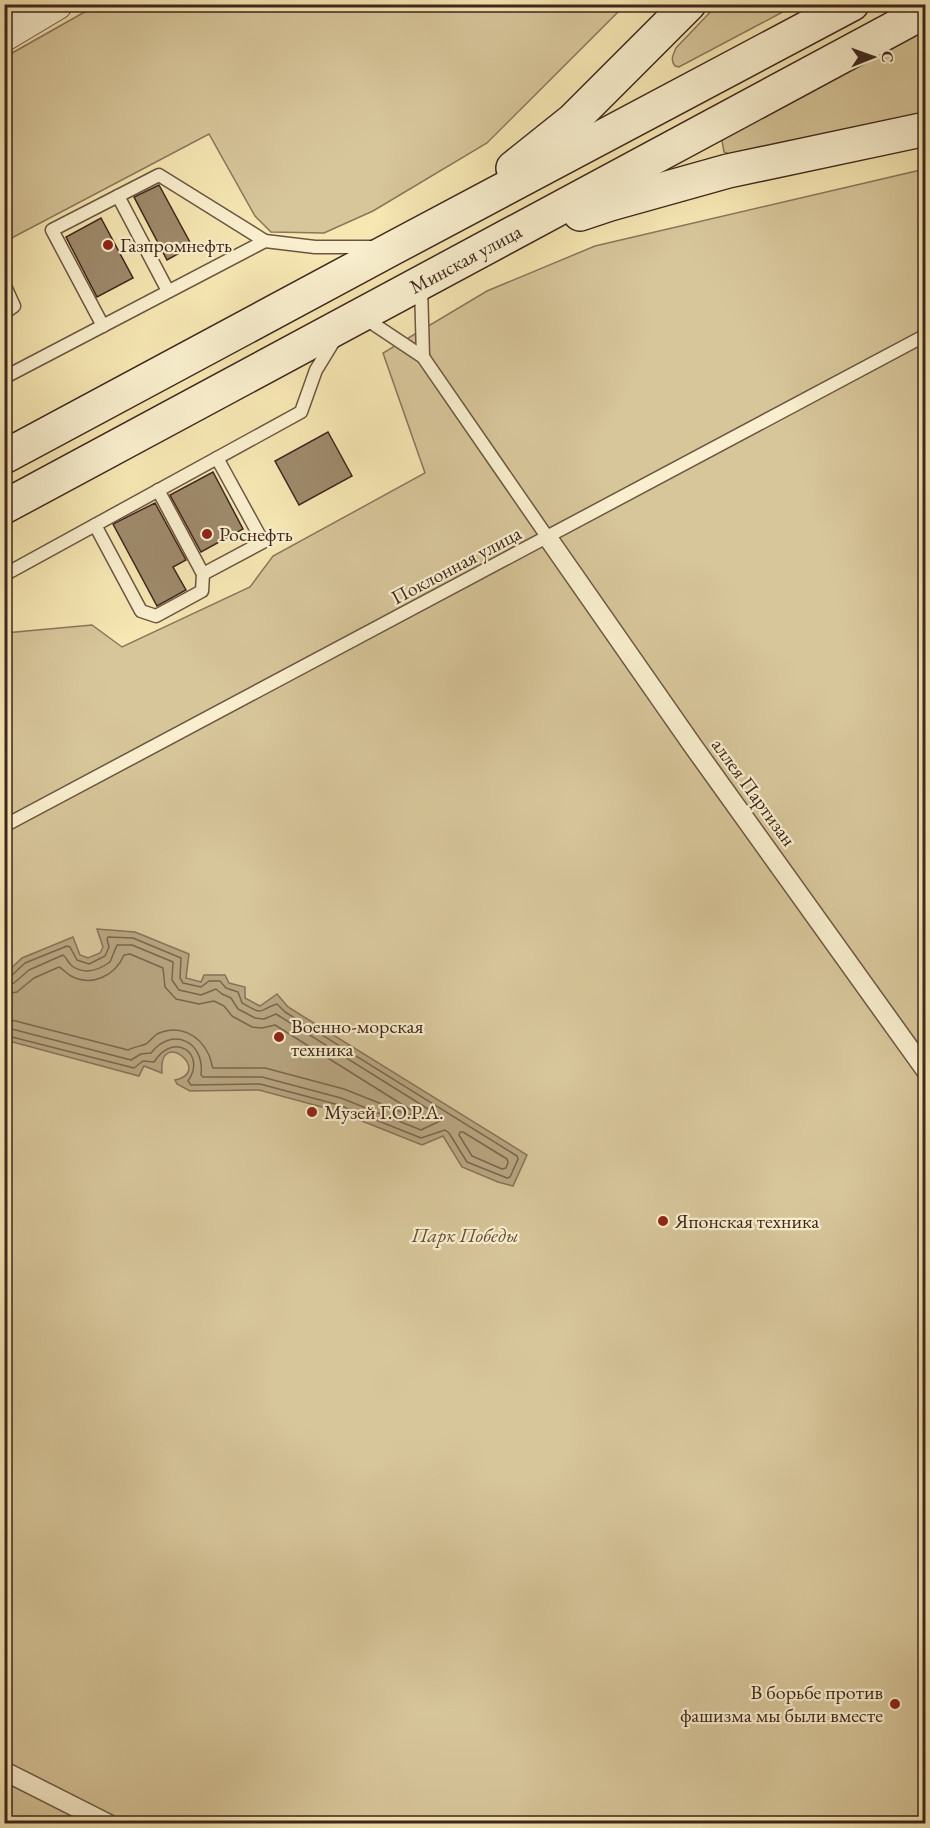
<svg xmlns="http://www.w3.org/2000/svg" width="930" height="1828" viewBox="0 0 930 1828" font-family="'EB Garamond',serif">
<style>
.green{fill:#d7c69a;stroke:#8a765c;stroke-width:1.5}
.water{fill:#b7a580;stroke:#877258;stroke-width:1.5}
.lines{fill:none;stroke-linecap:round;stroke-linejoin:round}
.shore{stroke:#7a664e;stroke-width:1.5}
.building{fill:#9e8a6b;stroke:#3e261d;stroke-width:1.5}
.service-casing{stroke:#6c5642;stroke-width:15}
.pedestrian-casing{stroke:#6c5642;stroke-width:21}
.tertiary-casing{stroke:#6c5642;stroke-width:34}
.secondary-casing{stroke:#3e261d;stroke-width:36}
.service{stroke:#f9efce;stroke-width:12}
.pedestrian{stroke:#f9efce;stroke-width:18}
.tertiary{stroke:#f9efce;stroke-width:32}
.secondary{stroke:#f9efce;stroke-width:33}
.poi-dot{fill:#8f2418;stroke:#f9efce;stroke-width:2}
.labels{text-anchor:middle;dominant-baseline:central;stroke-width:4.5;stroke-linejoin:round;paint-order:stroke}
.poi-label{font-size:20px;fill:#3e261d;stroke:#f9efce;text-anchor:start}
.street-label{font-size:20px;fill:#3e261d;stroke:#f9efce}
.park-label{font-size:20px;font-style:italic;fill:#644e3c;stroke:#f9efce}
</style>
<rect width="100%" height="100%" fill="#f6e7b3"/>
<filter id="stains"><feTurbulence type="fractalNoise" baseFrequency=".00333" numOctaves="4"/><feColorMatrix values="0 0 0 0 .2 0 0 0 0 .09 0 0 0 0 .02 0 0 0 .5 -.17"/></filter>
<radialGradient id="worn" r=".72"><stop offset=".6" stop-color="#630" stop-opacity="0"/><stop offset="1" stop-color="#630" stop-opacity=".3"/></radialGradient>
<!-- green -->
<g class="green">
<polygon points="97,5 97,4 625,5 487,143 373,211 324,233 271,232 255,216 209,134 8,240 4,231 5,57"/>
<path d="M717,5V4L796,5L679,67L675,66C670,60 673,55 676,48Z"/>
<polygon points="925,30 925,115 729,154 724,152 722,141 725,136"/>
<polygon points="925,169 925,1823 5,1824 5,633 92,625 122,647 250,587 273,556 425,473 383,353 487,291 595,246"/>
</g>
<!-- water -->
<path class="water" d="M97,929L135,932L189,954L186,978L201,982L204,975H225L229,983L245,987V998L260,1006L277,994L288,1007L527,1155L513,1186L498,1182L462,1167L443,1136L422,1145L337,1111L259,1090L190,1091L177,1084L175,1080C214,1072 158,1026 162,1073L144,1066L139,1076L5,1040V974L22,958L73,937L80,955L88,958L100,953L103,947Z"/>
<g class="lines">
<!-- shore -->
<g class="shore">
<path d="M4,978L10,977L25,963L67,946L70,947L77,960L89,964L105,956L109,947L107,939L108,937L133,938L181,958L180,978L183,983L201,987L209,981H220L226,988L238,992L242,1003C265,1016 256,1011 277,1004L285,1012L517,1156L518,1159L510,1177L507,1178L467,1162L449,1133L445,1130L421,1138L339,1105L260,1084L191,1085L188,1081C207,1054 174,1030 154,1062L143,1061L134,1068L4,1035"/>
<path d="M4,985L14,983L29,970L63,955C67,958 68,963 72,966C85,975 99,970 110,962L117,945H132L173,962L172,980L179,990L201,995L216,989L222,994L231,998L238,1009L255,1018L264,1019L276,1014L441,1117L442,1120L421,1130L341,1098L262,1077H203L201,1075C205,1041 172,1026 151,1053L141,1054L131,1060L4,1027"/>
<path d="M4,994L17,992L34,978L59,967C63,969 66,973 71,976C92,987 115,976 124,955L130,954L163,968L165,987L176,999L199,1004L214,1001L224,1006L232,1016L252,1027L262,1028L275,1025L411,1110L413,1113L409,1115L344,1089L265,1068H213C211,1064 211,1059 209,1055C199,1034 179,1024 157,1034C153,1037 150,1041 146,1044C141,1046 134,1047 128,1050L4,1018"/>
<polygon points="460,1132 463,1132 507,1159 508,1162 506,1168 502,1169 472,1156 459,1135"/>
</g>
</g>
<!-- building -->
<g class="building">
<polygon points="159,185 192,246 167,260 134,197"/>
<polygon points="101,218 133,278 97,297 66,237"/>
<polygon points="328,432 352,476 299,505 275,461"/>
<polygon points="213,472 243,529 201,552 170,495"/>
<polygon points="155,503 186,560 173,567 186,590 157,606 113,524"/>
</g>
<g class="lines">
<!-- service casing -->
<g class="service-casing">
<g id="service">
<polyline points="118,196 168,291"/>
<polyline points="4,284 14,306 4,313"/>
<polyline points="421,286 423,357"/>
<polyline points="363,317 423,357 548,538"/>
<polyline points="103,326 52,230 159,175 265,241 315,247 376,247"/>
<polyline points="4,380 7,376 265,241"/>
<polyline points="95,525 141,611 156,616 202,591 203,574 158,490"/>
<polyline points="203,574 263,542 217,458"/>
<polyline points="4,575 301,412 316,370 335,339"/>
<polyline points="4,826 926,335"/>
</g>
</g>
<!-- pedestrian casing -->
<g class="pedestrian-casing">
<g id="pedestrian">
<polyline points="548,538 693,746 926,1071"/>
<polyline points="4,1771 109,1824"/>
</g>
</g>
<!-- tertiary casing -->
<g class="tertiary-casing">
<polyline id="tertiary" points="4,35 56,4"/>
</g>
<!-- secondary casing -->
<g class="secondary-casing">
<g id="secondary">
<polyline points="513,168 573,120 689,4"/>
<polyline points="580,214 610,204 728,171 926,129"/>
<polyline points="4,457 395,247 852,4"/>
<path id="s1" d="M4,507L926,11"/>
</g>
</g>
<!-- service -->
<use href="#service" class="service"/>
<!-- pedestrian -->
<use href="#pedestrian" class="pedestrian"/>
<!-- tertiary -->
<use href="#tertiary" class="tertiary"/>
<!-- secondary -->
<use href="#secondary" class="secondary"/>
</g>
<!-- markers -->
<g class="poi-dot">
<circle cx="108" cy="245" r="6"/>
<circle cx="207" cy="534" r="6"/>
<circle cx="279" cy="1037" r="6"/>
<circle cx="312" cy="1112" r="6"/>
<circle cx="663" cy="1221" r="6"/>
<circle cx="895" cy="1704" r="6"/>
</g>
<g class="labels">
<!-- poi labels -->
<g class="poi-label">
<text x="120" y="245">Газпромнефть</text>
<text x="219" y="534">Роснефть</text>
<text x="291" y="1026">Военно-морская<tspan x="291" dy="23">техника</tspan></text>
<text x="324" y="1112">Музей Г.О.Р.А.</text>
<text x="675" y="1221">Японская техника</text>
<text x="883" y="1692" text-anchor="end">В борьбе против<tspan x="883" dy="23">фашизма мы были вместе</tspan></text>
</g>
<!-- street labels -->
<g class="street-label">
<text stroke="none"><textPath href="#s1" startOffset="524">Минская улица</textPath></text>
<text transform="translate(456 565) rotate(-28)">Поклонная улица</text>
<text transform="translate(754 792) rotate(54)">аллея Партизан</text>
</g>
<!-- park labels -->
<g class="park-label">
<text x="465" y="1235">Парк Победы</text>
</g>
</g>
<!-- margin -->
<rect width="930" height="1828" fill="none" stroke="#f6e7b3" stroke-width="24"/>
<rect x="6" y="6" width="918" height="1816" fill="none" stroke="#3e261d" stroke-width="3"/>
<rect x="12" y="12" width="906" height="1804" fill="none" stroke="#3e261d" stroke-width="1.5"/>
<!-- north arrow -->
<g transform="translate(873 57) rotate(89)" stroke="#f9efce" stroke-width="4.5" paint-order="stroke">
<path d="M0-4.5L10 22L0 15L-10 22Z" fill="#3e261d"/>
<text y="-9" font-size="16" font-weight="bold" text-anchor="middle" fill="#3e261d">С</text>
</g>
<rect width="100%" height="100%" filter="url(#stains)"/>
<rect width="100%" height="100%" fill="url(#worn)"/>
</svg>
